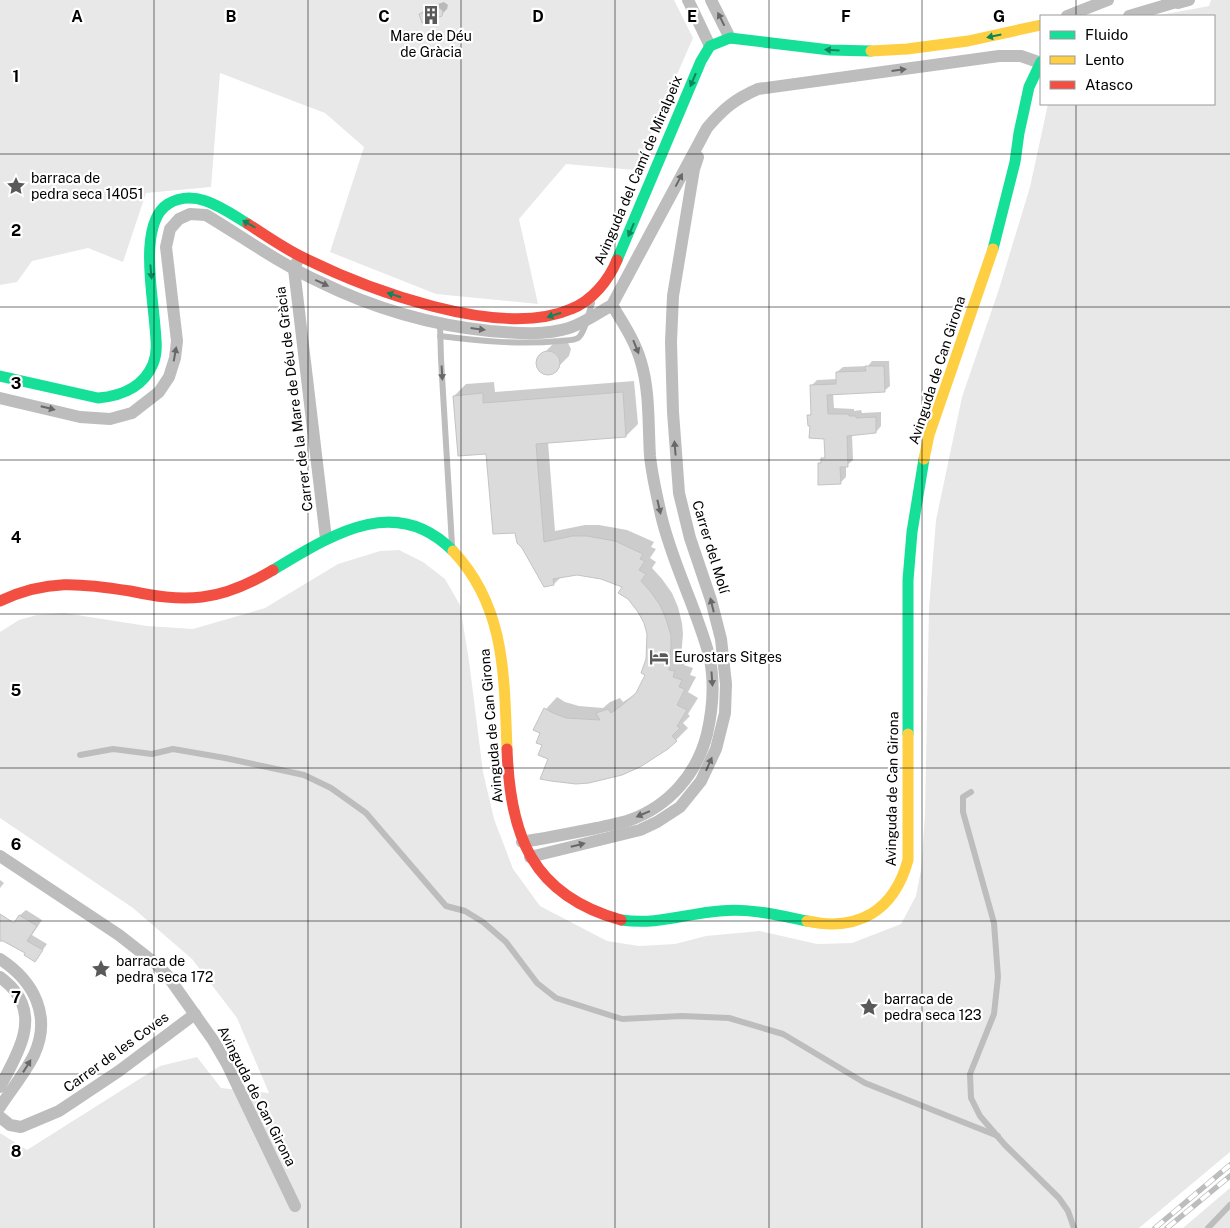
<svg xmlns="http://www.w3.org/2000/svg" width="1230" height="1228" viewBox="0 0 1230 1228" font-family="'Public Sans',sans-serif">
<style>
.green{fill:#e8e8e8}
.shadow{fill:#0003}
.building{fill:#dbdbdb;stroke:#c3c3c3}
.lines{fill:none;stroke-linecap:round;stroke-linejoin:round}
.lane{stroke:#bdbdbd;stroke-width:6}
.street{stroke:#bdbdbd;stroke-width:12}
.fast{stroke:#16e098;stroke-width:11}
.slow{stroke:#ffcf43;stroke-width:11}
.jam{stroke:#f24e42;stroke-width:11}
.rail-casing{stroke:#bdbdbd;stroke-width:5.5}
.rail{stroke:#fff;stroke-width:4;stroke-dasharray:11;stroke-linecap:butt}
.oneway{fill:#686868}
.oneway2{fill:#0d865b}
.grid{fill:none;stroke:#000;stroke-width:1;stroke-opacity:0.55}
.labels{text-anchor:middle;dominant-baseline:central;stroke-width:4.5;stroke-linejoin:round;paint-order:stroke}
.poi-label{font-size:14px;fill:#000;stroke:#fff;text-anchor:start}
.street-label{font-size:14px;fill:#000;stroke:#fff}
.grid-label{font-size:16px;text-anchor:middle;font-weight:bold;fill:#000;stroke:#fff;stroke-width:4.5;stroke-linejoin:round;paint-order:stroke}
</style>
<rect width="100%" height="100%" fill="#fff"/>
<!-- green -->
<g class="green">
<polygon points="0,0 674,0 693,38 635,170 566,164 519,219 538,304 436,294 330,252 364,147 325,113 220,73 211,187 146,193 123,262 88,248 32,261 17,282 0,285"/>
<polygon points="1211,0 1230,0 1230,1152 1139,1228 0,1228 0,1133 27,1150 160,1066 197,1057 221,1088 269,1093 237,1018 192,959 133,908 0,818 0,632 19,620 37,615 64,613 147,626 193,629 265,608 338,564 380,551 399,550 423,562 445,579 460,605 469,661 483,772 494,819 513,869 540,906 607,941 639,946 675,944 706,936 760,931 817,944 852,943 901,924 916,896 921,870 925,815 929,608 936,520 962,397 999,289 1030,187 1048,104 1214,104 1214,16 1155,16 1209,6"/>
<polygon points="1230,1188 1230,1228 1183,1228"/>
</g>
<!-- shadow -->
<g class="shadow">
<polygon points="444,2 448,5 447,9 441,15 420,14 426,8"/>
<polygon points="556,341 568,343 571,349 569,356 552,373 542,371 538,366 538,359"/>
<polygon points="872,361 889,361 890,386 884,391 833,393 834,408 854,409 854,411 861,410 862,413 881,412 881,426 876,432 852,434 853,460 846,466 846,477 840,483 819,464 826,455 825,438 812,424 809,416 812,412 811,386 817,380 837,379 837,372 843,367 868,366"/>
<polygon points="634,381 638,424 626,436 548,442 555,531 585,525 599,525 627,530 654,542 651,547 656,549 650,558 656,562 652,568 662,579 672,593 678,607 682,623 683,634 681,658 686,660 684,665 693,668 690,675 696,677 688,692 698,698 688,714 690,716 683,723 688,728 676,740 550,759 541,733 534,729 546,709 557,697 565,702 579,706 603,708 610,702 620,698 623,702 634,695 638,691 647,674 648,634 645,623 624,586 602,578 577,574 561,577 554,584 517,531 487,452 454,396 466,384 494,382 495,392"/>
<polygon points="0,880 4,883 0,888"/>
<polygon points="26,910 42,920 32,935 47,944 35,961 26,953 5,940 20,915"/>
</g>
<!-- building -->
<g class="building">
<polygon points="438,7 443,11 442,16 422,23 419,14"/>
<circle cx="548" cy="363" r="12"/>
<polygon points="865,366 884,366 885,392 827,395 828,414 849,414 849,416 856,416 856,418 876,417 876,433 847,436 848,467 840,467 841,484 818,485 818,463 821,463 821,458 825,458 824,439 809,438 810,426 808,426 807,415 811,415 810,385 836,384 836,372 866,371"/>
<polygon points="623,392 626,437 536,444 544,542 572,536 587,536 615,541 643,554 640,559 645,561 639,570 646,574 641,581 650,591 660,605 666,619 671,635 671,646 669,670 675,671 673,677 682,680 679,687 685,689 677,705 687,710 677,726 680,728 672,736 677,741 668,749 640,767 622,775 589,783 576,784 551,781 540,779 548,759 538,755 542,745 536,743 540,733 533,730 544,708 553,713 566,718 600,720 596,713 608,709 611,713 621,706 636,693 645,675 641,673 646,659 647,634 644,623 638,612 628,599 618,593 622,587 601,579 577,575 553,579 554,585 544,587 522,548 517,543 515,533 493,534 486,454 458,456 453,396 483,393 483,403"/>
<polygon points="0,914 14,923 19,915 37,926 27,941 43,950 35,962 24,955 25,953 3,941 0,941"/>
</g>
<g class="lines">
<!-- lane -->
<g class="lane">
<polyline points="440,324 441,359 452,545"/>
<path d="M440,336C480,341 519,345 560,341C565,340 573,341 578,338C585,333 589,311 592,303"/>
<polyline points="80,755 113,749 152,754 173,749 225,758 304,775 331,788 366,813 446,906 465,911 483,922 506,942 537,983 556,998 622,1019 682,1016 729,1018 783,1034 865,1083 998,1136"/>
<polyline points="971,792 963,797 963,812 994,923 998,977 994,1014 970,1074 971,1098 980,1116 1005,1145 1059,1198 1068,1211 1074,1228"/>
<polyline points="1208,1228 1230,1205"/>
</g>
<!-- street -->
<g class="street">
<polyline points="688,0 710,46"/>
<polyline points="711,0 730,38"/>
<polyline points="1167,0 1178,3 1189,0"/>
<polyline points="1067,16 1108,0"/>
<polyline points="1129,16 1173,3"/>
<polyline points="297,262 294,269 326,539"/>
<path d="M0,398L80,417L110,419L132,413L159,392L169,377L175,358L177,341L166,247L170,229L179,219L190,214L206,215C243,237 280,264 320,282C373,308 431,325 490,331C516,333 543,336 569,328C584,323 598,313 612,305L707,128C723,109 735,99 758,89L999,56H1021L1041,63"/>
<path d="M522,842C547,838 572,833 597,828C608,825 619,824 630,820C669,806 697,774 707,734C713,708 715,681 709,655C696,607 672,563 661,515C657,496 652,476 650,456C648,425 650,392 641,362C635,341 623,323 612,305"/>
<polyline points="0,856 119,935 156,964 167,975 213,1040 227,1064 295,1206"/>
<polyline points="530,857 640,830 657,822 680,807 701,781 716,749 725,713 726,684 721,639 711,600 690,538 679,493 673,412 671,342 673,296 694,169 698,157"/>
<path d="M0,959C34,981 52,1016 34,1055C25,1073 11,1090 0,1107"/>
<path d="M0,977C5,981 10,985 14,990C40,1021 15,1058 0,1087"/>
<polyline points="0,1117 10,1125 21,1127 59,1111 119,1071 195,1014"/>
</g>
<!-- fast -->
<g class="fast">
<polyline points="993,249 1015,162 1019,133 1029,87 1041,62"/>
<polyline points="617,260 701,61 710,46 730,38 830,50 871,51"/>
<path d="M0,376L98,398C121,396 143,388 153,364C158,352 156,339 155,327C153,296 138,223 168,204C196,187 225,210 248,224"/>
<path d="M273,570C330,536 395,492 453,551"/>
<polyline points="908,734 908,580 912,532 924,459"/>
<path d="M621,920C659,925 683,914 720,911C750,908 777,915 807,921"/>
</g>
<!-- slow -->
<g class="slow">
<polyline points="871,51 907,49 968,41 1041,25"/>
<polyline points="924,459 929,435 993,249"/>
<path d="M453,551C506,607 504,677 507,749"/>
<path d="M807,921C858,932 894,911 908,860V734"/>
</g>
<!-- jam -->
<g class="jam">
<path d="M248,224C265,235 282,247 300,256C366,289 500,340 571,309C592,301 609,280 617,260"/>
<path d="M0,601C47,579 80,583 130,591C154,596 178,600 202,597C228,594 251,583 273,570"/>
<path d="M507,749C510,835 531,895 621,920"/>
</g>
<!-- rail casing -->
<g class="rail-casing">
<g id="rail">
<polyline points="1155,1228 1230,1165"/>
<polyline points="1167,1228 1230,1176"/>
</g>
</g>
<!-- rail -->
<use href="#rail" class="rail"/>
</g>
<!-- one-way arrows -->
<defs><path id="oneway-solid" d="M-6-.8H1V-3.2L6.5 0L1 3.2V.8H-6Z" transform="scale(1.25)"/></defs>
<g class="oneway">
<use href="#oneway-solid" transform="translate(721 19) rotate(-117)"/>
<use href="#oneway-solid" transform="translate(899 70) rotate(-7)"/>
<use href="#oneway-solid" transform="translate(679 180) rotate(-62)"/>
<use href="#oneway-solid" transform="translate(322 283) rotate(25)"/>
<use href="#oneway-solid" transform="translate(478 329) rotate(7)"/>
<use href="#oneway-solid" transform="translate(636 347) rotate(68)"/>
<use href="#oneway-solid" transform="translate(175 354) rotate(-80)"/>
<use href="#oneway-solid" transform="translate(442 373) rotate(87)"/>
<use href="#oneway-solid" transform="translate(48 408) rotate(14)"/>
<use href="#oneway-solid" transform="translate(675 448) rotate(-95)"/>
<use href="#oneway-solid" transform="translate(659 507) rotate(77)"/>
<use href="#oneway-solid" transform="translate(712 605) rotate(-104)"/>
<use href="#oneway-solid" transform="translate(712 679) rotate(86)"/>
<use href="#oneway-solid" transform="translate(709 764) rotate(-66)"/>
<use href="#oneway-solid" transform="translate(643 814) rotate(157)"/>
<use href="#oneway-solid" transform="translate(578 845) rotate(-14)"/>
<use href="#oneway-solid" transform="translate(27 1066) rotate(-58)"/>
</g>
<g class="oneway2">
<use href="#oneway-solid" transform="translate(994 36) rotate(168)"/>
<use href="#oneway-solid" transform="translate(832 50) rotate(-177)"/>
<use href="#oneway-solid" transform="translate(693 80) rotate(113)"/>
<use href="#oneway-solid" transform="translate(249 224) rotate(-150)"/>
<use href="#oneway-solid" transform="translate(631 230) rotate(113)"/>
<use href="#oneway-solid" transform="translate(151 272) rotate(85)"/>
<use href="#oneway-solid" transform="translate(394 295) rotate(-162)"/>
<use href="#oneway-solid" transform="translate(554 315) rotate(162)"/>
</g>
<!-- grid -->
<path class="grid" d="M154,0V1228M308,0V1228M461,0V1228M615,0V1228M769,0V1228M922,0V1228M1076,0V16M1076,104V1228M0,154H1230M0,307H1230M0,460H1230M0,614H1230M0,768H1230M0,921H1230M0,1074H1230"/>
<!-- icons -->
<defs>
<g id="building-bare" transform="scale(1.5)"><path d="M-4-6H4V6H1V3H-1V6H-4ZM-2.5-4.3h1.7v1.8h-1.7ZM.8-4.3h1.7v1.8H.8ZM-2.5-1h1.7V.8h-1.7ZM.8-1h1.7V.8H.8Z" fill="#595959" stroke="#fff" stroke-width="2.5" paint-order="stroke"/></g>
<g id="sight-bare" transform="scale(1.5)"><path d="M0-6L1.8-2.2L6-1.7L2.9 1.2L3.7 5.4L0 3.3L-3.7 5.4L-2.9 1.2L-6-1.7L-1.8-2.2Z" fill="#595959" stroke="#fff" stroke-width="2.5" paint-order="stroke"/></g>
<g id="hotel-bare" transform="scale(1.5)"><path d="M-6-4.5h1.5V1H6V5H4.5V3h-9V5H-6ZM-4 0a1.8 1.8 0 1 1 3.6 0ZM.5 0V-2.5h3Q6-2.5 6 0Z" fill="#595959" stroke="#fff" stroke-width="2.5" paint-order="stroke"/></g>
</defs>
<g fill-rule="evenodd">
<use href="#building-bare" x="431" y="15"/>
<use href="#sight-bare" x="16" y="186"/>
<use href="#hotel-bare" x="659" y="657"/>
<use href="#sight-bare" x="101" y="969"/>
<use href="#sight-bare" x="869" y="1007"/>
</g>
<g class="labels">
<!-- poi labels -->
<g class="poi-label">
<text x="431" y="36" text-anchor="middle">Mare de Déu<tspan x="431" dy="16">de Gràcia</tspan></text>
<text x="31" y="178">barraca de<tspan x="31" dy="16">pedra seca 14051</tspan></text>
<text x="674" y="657">Eurostars Sitges</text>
<text x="116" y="961">barraca de<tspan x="116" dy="16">pedra seca 172</tspan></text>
<text x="884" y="999">barraca de<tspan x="884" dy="16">pedra seca 123</tspan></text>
</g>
<!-- street labels -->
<g class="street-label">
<text transform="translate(638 170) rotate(-67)">Avinguda del Camí de Miralpeix</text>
<text transform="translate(937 370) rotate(-72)">Avinguda de Can Girona</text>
<text transform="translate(294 399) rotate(-97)">Carrer de la Mare de Déu de Gràcia</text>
<text transform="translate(711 547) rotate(73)">Carrer del Molí</text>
<text transform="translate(491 726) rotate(-95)">Avinguda de Can Girona</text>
<text transform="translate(892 789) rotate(-89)">Avinguda de Can Girona</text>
<text transform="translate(116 1052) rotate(-36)">Carrer de les Coves</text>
<text transform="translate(257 1096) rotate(63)">Avinguda de Can Girona</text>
</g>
</g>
<g class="grid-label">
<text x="77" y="22">A</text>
<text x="231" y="22">B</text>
<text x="384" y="22">C</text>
<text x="538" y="22">D</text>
<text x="692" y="22">E</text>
<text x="846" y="22">F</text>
<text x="999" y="22">G</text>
<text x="16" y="82">1</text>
<text x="16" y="236">2</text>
<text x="16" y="389">3</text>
<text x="16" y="543">4</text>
<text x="16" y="696">5</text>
<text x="16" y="850">6</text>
<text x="16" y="1003">7</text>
<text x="16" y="1157">8</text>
</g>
<!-- legend -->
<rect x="1040" y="15" width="175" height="90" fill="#ffffff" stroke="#999999"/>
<rect x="1050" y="31" width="25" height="8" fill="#16e098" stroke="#999999"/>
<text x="1085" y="40" font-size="15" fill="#000000">Fluido</text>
<rect x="1050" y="56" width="25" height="8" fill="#ffcf43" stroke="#999999"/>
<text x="1085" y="65" font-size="15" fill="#000000">Lento</text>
<rect x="1050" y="81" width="25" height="8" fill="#f24e42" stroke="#999999"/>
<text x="1085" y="90" font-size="15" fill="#000000">Atasco</text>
</svg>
